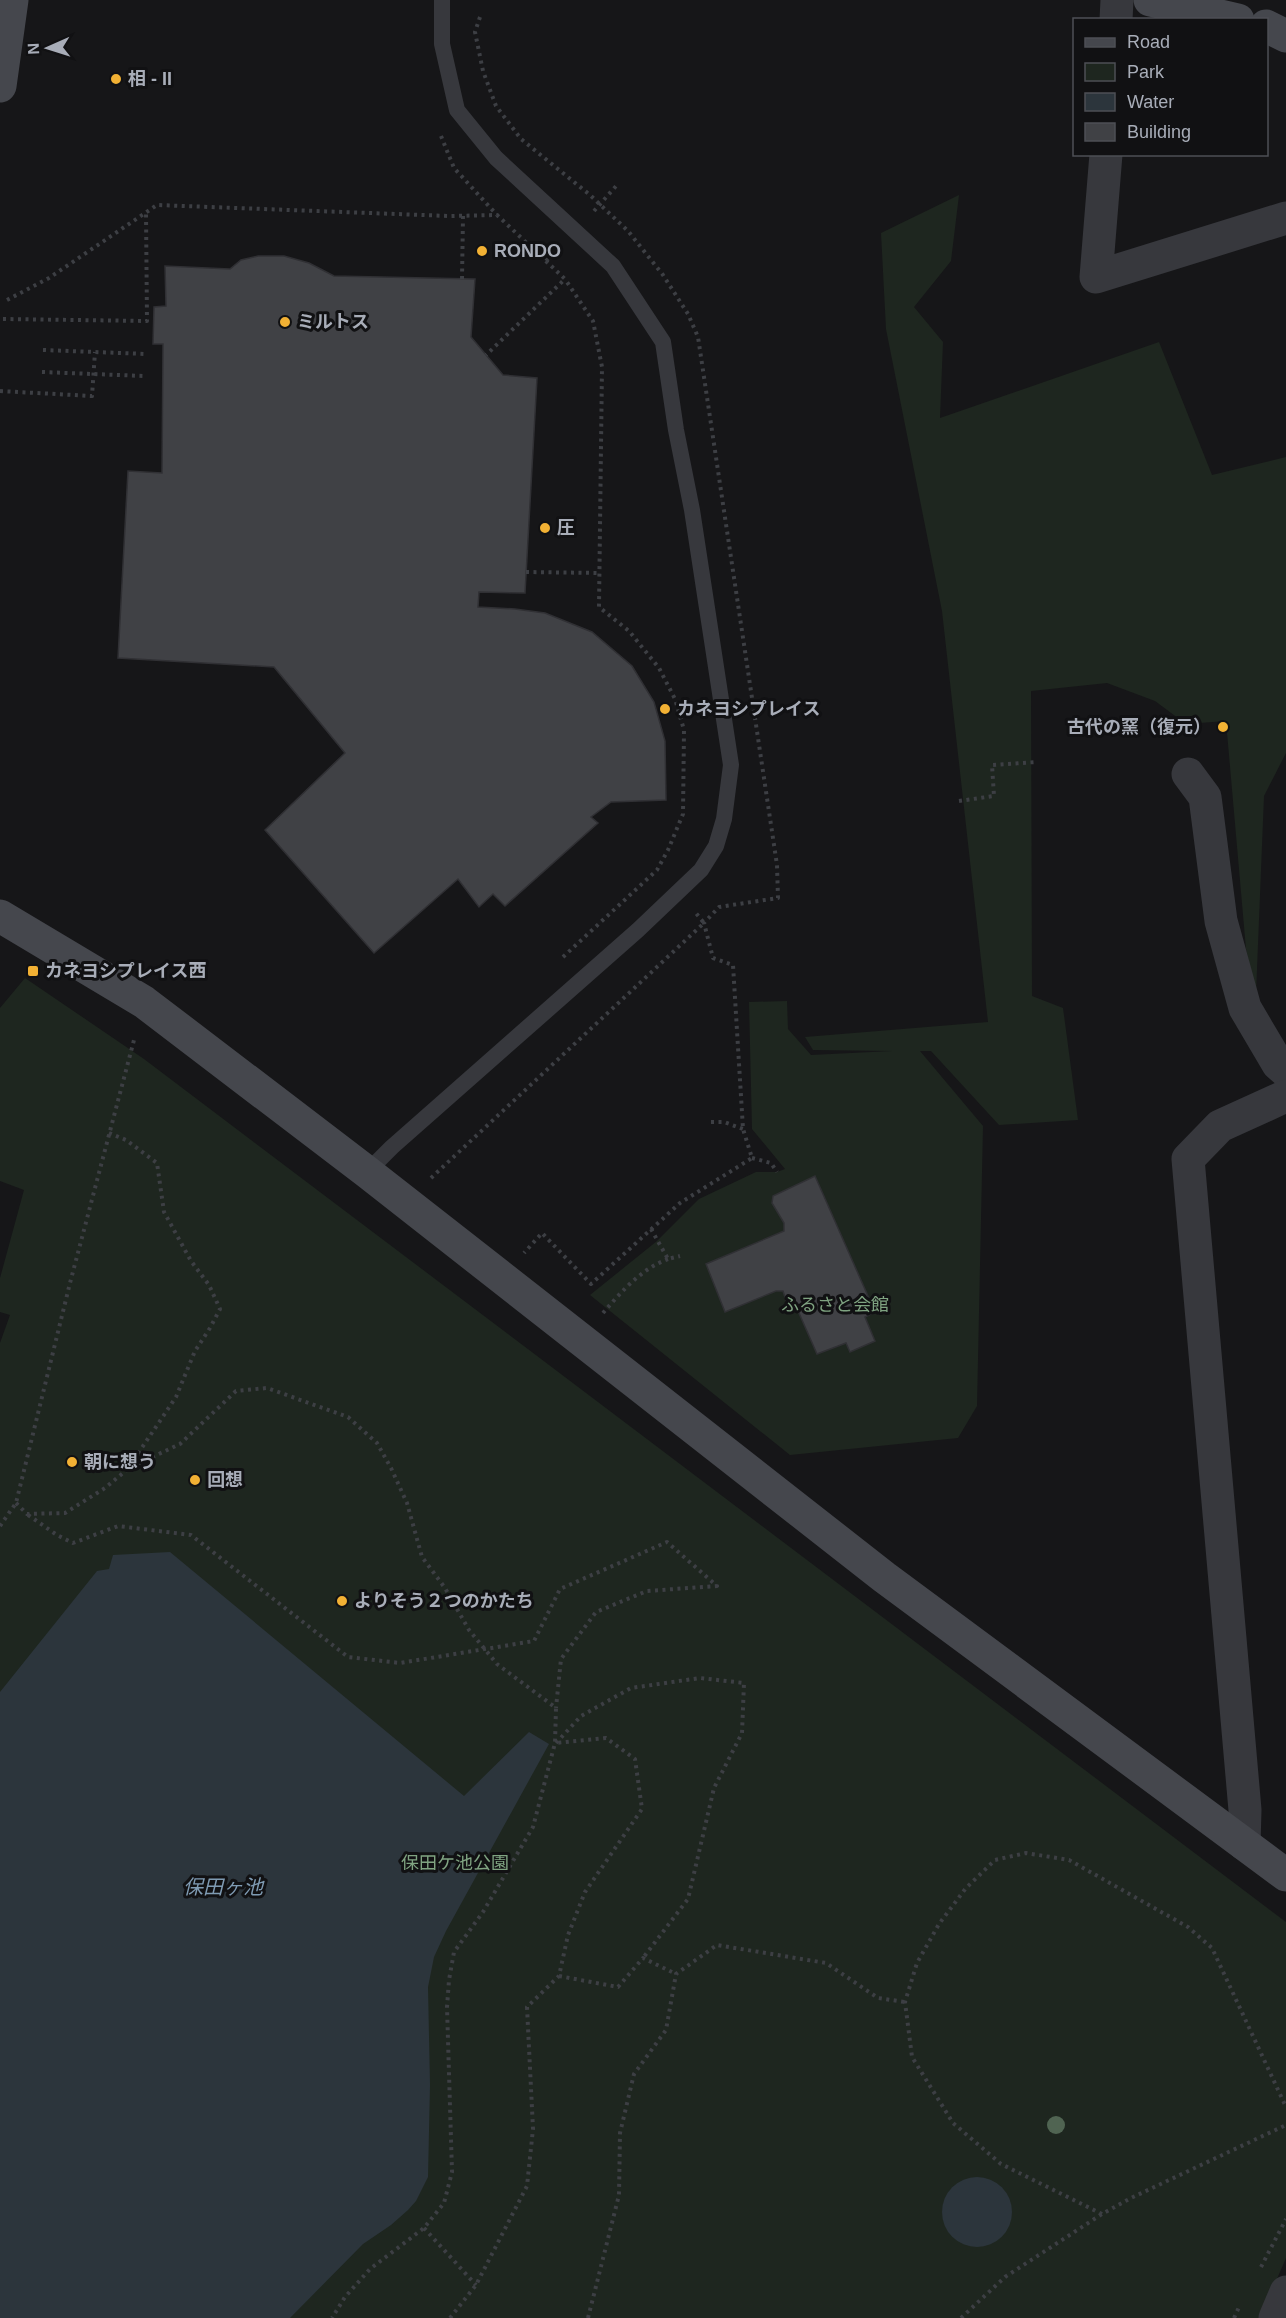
<svg xmlns="http://www.w3.org/2000/svg" width="1286" height="2318" viewBox="0 0 1286 2318" font-family="Arial,'Noto Sans JP',sans-serif">
<style>
.green{fill:#1e261f}
.water{fill:#2c353c}
.building{fill:#404145;stroke:#303034;stroke-width:1.5}
.lines{fill:none;stroke-linecap:round;stroke-linejoin:round}
.path{stroke:#3d3f44;stroke-width:4;stroke-dasharray:3 4.5;stroke-linecap:butt}
.lane{stroke:#37383d;stroke-width:16}
.street{stroke:#37383d;stroke-width:33}
.secondary{stroke:#45474d;stroke-width:33}
.tree{fill:#506452}
.poi-dot{fill:#f2b134;stroke:#111113;stroke-width:2}
.labels{text-anchor:middle;dominant-baseline:central;stroke-width:6;stroke-linejoin:round;paint-order:stroke}
.poi-label{font-size:18px;font-weight:bold;fill:#a8adb8;stroke:#111113;text-anchor:start}
.park-label{font-size:18px;fill:#7fa381;stroke:#111113}
.water-label{font-size:20px;font-style:italic;fill:#7f9bb3;stroke:#111113}
</style>
<rect width="100%" height="100%" fill="#161618"/>
<!-- green -->
<g class="green">
<polygon points="959,195 951,261 914,307 943,342 940,418 1159,342 1212,475 1286,457 1286,753 1264,796 1256,994 1246,949 1226,721 1186,724 1155,701 1107,683 1031,691 1032,996 1063,1008 1078,1120 999,1125 931,1051 920,1051 983,1126 977,1406 958,1438 790,1455 590,1295 657,1241 699,1199 756,1172 777,1172 785,1169 752,1129 749,1002 787,1001 788,1029 811,1055 892,1051 813,1050 805,1037 988,1022 942,611 886,329 881,233"/>
<polygon points="25,978 144,1059 1286,1922 1286,2258 1260,2318 0,2318 0,1343 10,1315 0,1312 0,1278 24,1190 0,1181 0,1008"/>
</g>
<!-- water -->
<g class="water">
<polygon points="170,1552 464,1796 529,1732 549,1744 446,1931 434,1957 428,1987 430,2085 428,2177 416,2201 408,2210 391,2225 363,2244 290,2318 0,2318 0,1692 97,1571 109,1569 113,1555"/>
<circle cx="977" cy="2212" r="35"/>
</g>
<!-- building -->
<g class="building">
<polygon points="258,256 284,256 309,263 334,276 475,279 471,337 503,375 537,378 525,593 479,592 478,607 515,609 545,613 592,632 632,666 654,702 665,741 666,800 611,802 591,817 598,823 505,906 493,894 479,907 458,879 374,953 265,830 345,753 274,667 118,658 128,471 162,473 163,344 153,344 154,307 166,306 165,266 230,269 241,260"/>
<polygon points="815,1176 875,1312 865,1317 875,1341 850,1352 846,1343 817,1354 795,1304 788,1307 783,1291 776,1291 725,1312 706,1264 784,1231 784,1223 772,1203 773,1196"/>
</g>
<g class="lines">
<!-- path -->
<g class="path">
<polyline points="480,17 475,32 483,71 496,106 521,139 590,195 628,231 663,275 688,314 698,337 777,865 778,898 719,907 704,923 713,958 733,965 743,1129 752,1158 680,1203 591,1284 542,1233 524,1253"/>
<polyline points="441,136 454,168 497,215"/>
<polyline points="594,211 617,185"/>
<polyline points="546,261 558,249"/>
<polyline points="462,279 463,216"/>
<polyline points="7,300 49,278 157,205 449,216 497,215 565,279 486,355"/>
<polyline points="3,319 147,321 146,212"/>
<polyline points="43,350 146,354"/>
<polyline points="42,372 144,376"/>
<polyline points="0,391 92,396 95,352"/>
<polyline points="526,572 600,573"/>
<polyline points="959,801 994,796 992,765 1036,762"/>
<polyline points="563,957 657,870 668,850 683,814 684,730 675,699 659,668 629,631 599,607 602,367 593,321 565,279"/>
<polyline points="711,1122 724,1122 743,1129"/>
<polyline points="109,1133 126,1140 157,1163 164,1212 191,1261 209,1285 220,1309 210,1328 195,1351 176,1397 129,1467"/>
<polyline points="752,1158 771,1163 777,1172"/>
<polyline points="431,1178 704,923 695,912"/>
<polyline points="651,1229 668,1259 680,1256"/>
<path d="M603,1313C621,1292 641,1269 668,1259"/>
<polyline points="16,1503 27,1514 65,1513 105,1488 129,1468 180,1444 236,1391 267,1388 348,1417 377,1443 391,1468 407,1503 422,1557 445,1588 469,1630 497,1664 556,1708 555,1743 533,1827 483,1912 454,1952 449,1980 447,2007 452,2172 444,2203 424,2228 370,2269 345,2297 332,2318"/>
<polyline points="28,1515 57,1535 73,1543 118,1526 191,1535 348,1657 400,1663 534,1641 560,1589 667,1542 717,1586 647,1591 596,1612 561,1659 556,1708"/>
<polyline points="0,1526 16,1503 70,1283 134,1040"/>
<polyline points="556,1743 581,1716 631,1688 700,1678 744,1683 742,1733 714,1788 688,1899 643,1958"/>
<polyline points="559,1976 618,1987 643,1958 676,1974"/>
<polyline points="1102,2214 1001,2164 953,2123 912,2057 905,2002 917,1963 939,1924 966,1888 995,1860 1026,1853 1069,1860 1188,1927 1212,1948 1286,2107"/>
<polyline points="424,2228 476,2285"/>
<polyline points="1261,2267 1286,2219"/>
<polyline points="450,2318 476,2285 527,2186 533,2129 527,2007 559,1976 568,1935 585,1892 642,1809 635,1759 606,1738 555,1743"/>
<polyline points="588,2318 619,2195 620,2133 634,2074 666,2030 676,1974 717,1945 826,1963 878,1998 905,2002"/>
<polyline points="961,2318 1005,2277 1102,2214 1131,2198 1286,2125"/>
<polyline points="1234,2318 1240,2305"/>
</g>
<!-- lane -->
<polyline class="lane" points="367,1172 392,1147 638,930 701,870 716,846 724,819 731,765 692,510 676,430 663,342 613,266 496,158 457,110 442,44 442,0"/>
<!-- street -->
<g class="street">
<polyline points="1116,20 1117,0"/>
<polyline points="1106,154 1096,277 1286,218"/>
<polyline points="1188,774 1205,797 1221,921 1245,1008 1278,1064 1286,1071"/>
<polyline points="1244,1844 1245,1810 1188,1159 1220,1126 1286,1096"/>
<polyline points="1275,2318 1286,2292"/>
</g>
<!-- secondary -->
<g class="secondary">
<polyline points="1150,0 1238,20"/>
<polyline points="1266,26 1286,36"/>
<polyline points="0,86 12,0"/>
<polyline points="0,916 144,1002 367,1172 884,1577 1286,1875"/>
</g>
</g>
<!-- trees -->
<circle class="tree" cx="1056" cy="2125" r="9"/>
<!-- markers -->
<g class="poi-dot">
<circle cx="116" cy="79" r="6"/>
<circle cx="482" cy="251" r="6"/>
<circle cx="285" cy="322" r="6"/>
<circle cx="545" cy="528" r="6"/>
<circle cx="665" cy="709" r="6"/>
<circle cx="1223" cy="727" r="6"/>
<rect x="27" y="965" width="12" height="12" rx="3"/>
<circle cx="72" cy="1462" r="6"/>
<circle cx="195" cy="1480" r="6"/>
<circle cx="342" cy="1601" r="6"/>
</g>
<g class="labels">
<!-- poi labels -->
<g class="poi-label">
<text x="128" y="79">相 - II</text>
<text x="494" y="251">RONDO</text>
<text x="297" y="322">ミルトス</text>
<text x="557" y="528">圧</text>
<text x="677" y="709">カネヨシプレイス</text>
<text x="1211" y="727" text-anchor="end">古代の窯（復元）</text>
<text x="45" y="971">カネヨシプレイス西</text>
<text x="84" y="1462">朝に想う</text>
<text x="207" y="1480">回想</text>
<text x="354" y="1601">よりそう２つのかたち</text>
</g>
<!-- park labels -->
<g class="park-label">
<text x="835" y="1305">ふるさと会館</text>
<text x="455" y="1863">保田ケ池公園</text>
</g>
<!-- water labels -->
<g class="water-label">
<text x="223" y="1887">保田ヶ池</text>
</g>
</g>
<!-- legend -->
<rect x="1073" y="18" width="195" height="138" fill="#111113" stroke="#4d4f55" stroke-width="1.5"/>
<rect x="1085" y="38" width="30" height="9" fill="#45474d" stroke="#4d4f55" stroke-width="1.5"/>
<text x="1127" y="48" font-size="18" fill="#a8adb8">Road</text>
<rect x="1085" y="63" width="30" height="18" fill="#1e261f" stroke="#4d4f55" stroke-width="1.5"/>
<text x="1127" y="78" font-size="18" fill="#a8adb8">Park</text>
<rect x="1085" y="93" width="30" height="18" fill="#2c353c" stroke="#4d4f55" stroke-width="1.5"/>
<text x="1127" y="108" font-size="18" fill="#a8adb8">Water</text>
<rect x="1085" y="123" width="30" height="18" fill="#404145" stroke="#4d4f55" stroke-width="1.5"/>
<text x="1127" y="138" font-size="18" fill="#a8adb8">Building</text>
<!-- north arrow -->
<g transform="translate(48 48) rotate(267)" stroke="#111113" stroke-width="4.5" paint-order="stroke">
<path d="M0-4.5L10 22L0 15L-10 22Z" fill="#a8adb8"/>
<text y="-9" font-size="16" font-weight="bold" text-anchor="middle" fill="#a8adb8">N</text>
</g>
</svg>
